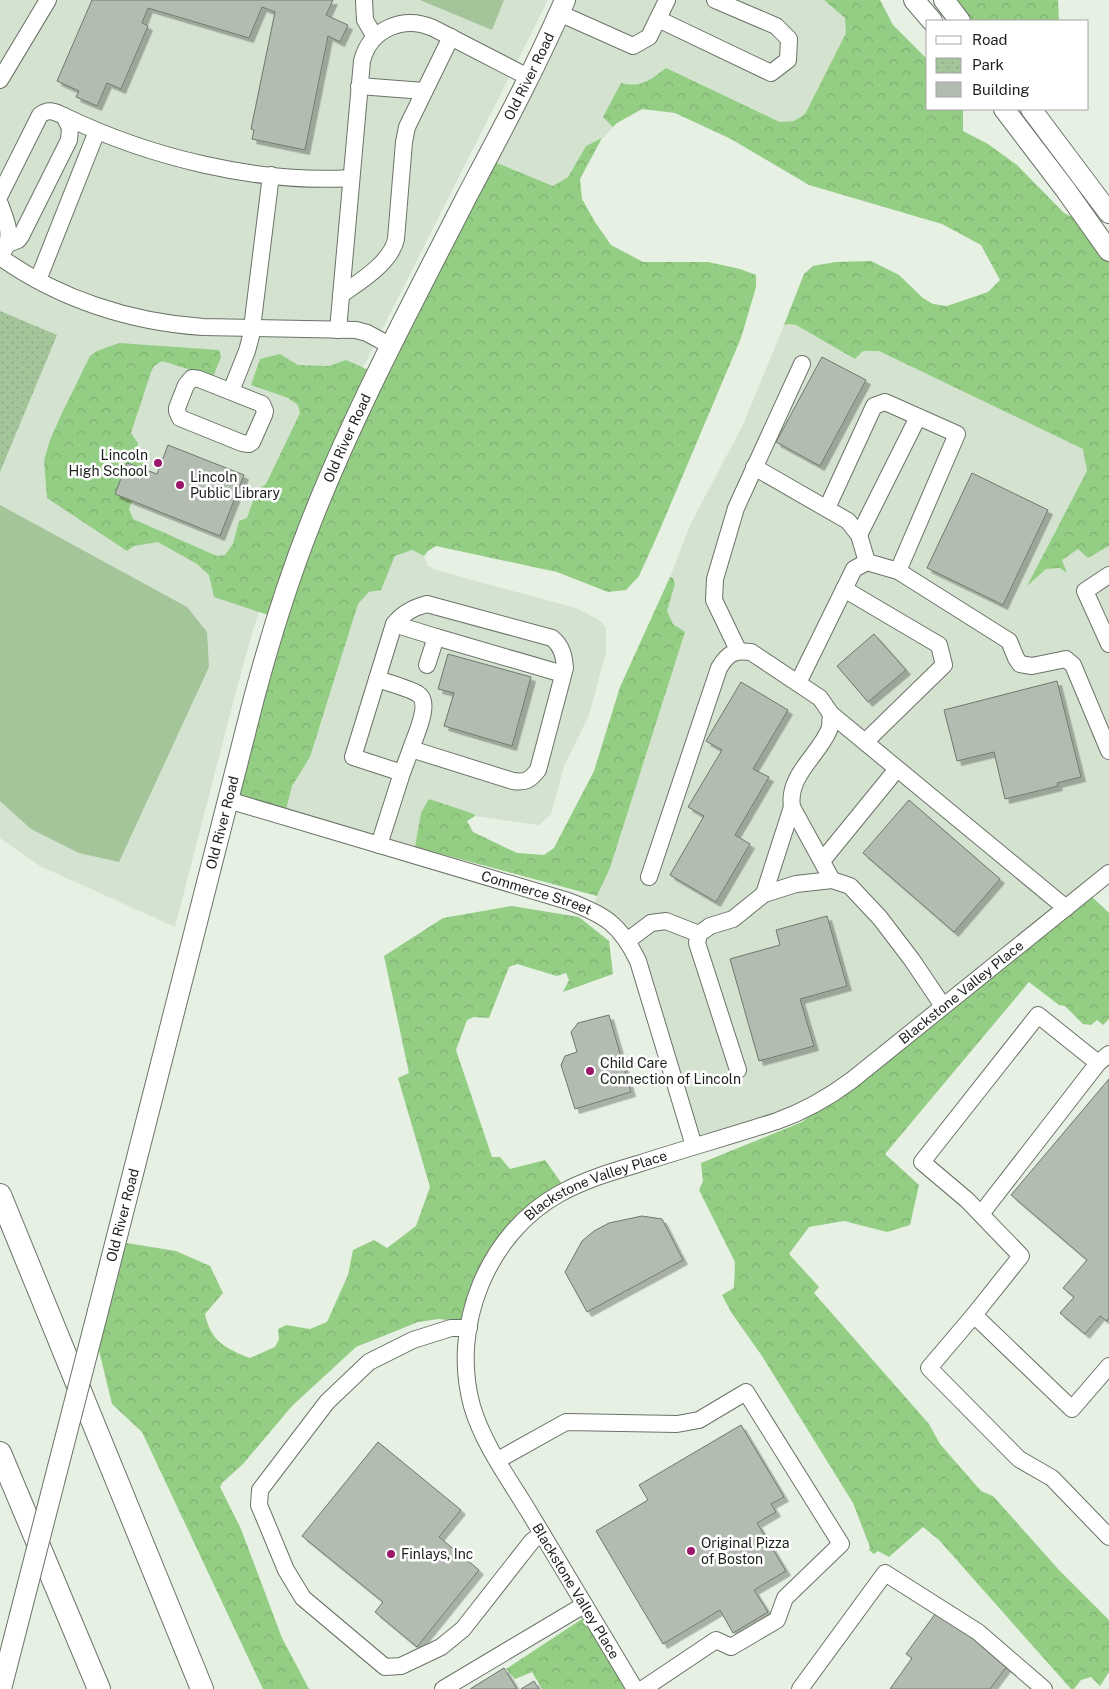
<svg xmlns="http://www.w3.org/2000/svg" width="1109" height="1689" viewBox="0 0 1109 1689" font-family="'Public Sans',sans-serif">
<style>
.built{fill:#d4e2d0}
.green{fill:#a3c599}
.forest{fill:url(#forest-crowns)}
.park{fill:url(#park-dots)}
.building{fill:#b3bcb0;stroke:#6f786d;filter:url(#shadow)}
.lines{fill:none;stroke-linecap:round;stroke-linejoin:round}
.minor-casing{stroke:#6b7368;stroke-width:18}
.major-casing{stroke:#6b7368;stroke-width:22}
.highway-casing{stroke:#6b7368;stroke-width:24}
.minor{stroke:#fff;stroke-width:16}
.major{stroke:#fff;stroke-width:20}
.highway{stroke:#fff;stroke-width:22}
.major-bridge-casing{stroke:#6b7368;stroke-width:22;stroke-linecap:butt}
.major-bridge{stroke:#fff;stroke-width:20}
.poi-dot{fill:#9b176a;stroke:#fff;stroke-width:2}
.labels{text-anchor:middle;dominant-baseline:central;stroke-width:5;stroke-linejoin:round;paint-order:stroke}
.street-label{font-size:14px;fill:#1c201b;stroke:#fff}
.poi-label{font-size:14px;fill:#1c201b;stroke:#fff;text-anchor:start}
</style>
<defs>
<pattern id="forest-crowns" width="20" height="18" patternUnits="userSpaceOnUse" patternTransform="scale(1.25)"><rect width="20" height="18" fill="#94cd84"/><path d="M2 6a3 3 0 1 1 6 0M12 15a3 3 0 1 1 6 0" fill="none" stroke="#7fb071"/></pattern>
<pattern id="park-dots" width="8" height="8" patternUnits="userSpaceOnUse" patternTransform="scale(1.25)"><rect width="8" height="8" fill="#a3c599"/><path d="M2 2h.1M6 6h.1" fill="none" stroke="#8ca983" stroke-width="1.8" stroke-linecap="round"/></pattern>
<filter id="shadow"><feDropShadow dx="4.5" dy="4.5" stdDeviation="0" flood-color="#0004"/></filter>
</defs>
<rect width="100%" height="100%" fill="#e6f0e3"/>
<!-- built -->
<g class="built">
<polygon points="0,0 548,0 331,431 277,558 254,627 236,691 175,927 40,866 0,838"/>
<polygon points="566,0 824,0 846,18 846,33 805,114 794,121 781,122 666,69 645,83 631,85 609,121 613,127 603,138 586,146 568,177 553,186 490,160"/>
<polygon points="788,324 796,325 855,359 863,351 879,351 1083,449 1087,471 1028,584 1045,569 1060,568 1067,573 1062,560 1078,548 1088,558 1109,546 1109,876 810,1109 698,1145 632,939 591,910 610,868 685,632 673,624 667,611 675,584 673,578 670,577 691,523 743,425 784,325"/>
<polygon points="412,550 424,556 428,566 439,571 576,608 599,620 606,627 606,652 589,715 564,766 551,814 539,825 475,816 429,799 414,852 285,814 292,785 310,757 358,604 369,592 381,590 395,556"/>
</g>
<!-- green -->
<g class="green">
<polygon points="420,0 504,0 492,30"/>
<polygon points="0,505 187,607 207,632 209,667 119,862 79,853 31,829 0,801"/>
</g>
<!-- forest -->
<g class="forest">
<path d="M824,0H880L893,25L928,60V109H963V131L988,144L1017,165L1064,213L1097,229L1109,247V546L1088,558L1078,549L1062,560L1067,573L1060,568L1046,569L1027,586L1087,471L1083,449L879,351H863L855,359L796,325L788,324L784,325L804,274L813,266L836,262L871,261L899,275L923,298L933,304L947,306L988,292L1000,280L981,245L942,224L809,185L731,139L675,113L642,109L617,123L613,127L603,117L621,83C642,88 650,80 666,68L780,122L794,121L805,114L846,33L845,18Z"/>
<polygon points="947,0 1058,0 1059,21 964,21"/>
<polygon points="602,138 580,179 582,199 595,222 611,245 643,262 708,262 740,269 756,275 756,287 741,338 658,534 639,576 626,590 608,592 557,572 436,546 428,551 424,556 412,550 395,556 381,590 369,592 358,604 310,757 292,786 285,814 233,802 280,619 214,597 209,575 197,564 158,542 134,546 127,551 47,498 44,461 50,440 63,411 90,356 97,351 119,343 219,350 221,357 213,377 162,361 154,366 151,372 131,433 138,443 137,451 141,454 151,454 129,509 133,519 217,556 225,555 233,544 239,521 247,518 257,490 266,484 300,413 298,405 288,398 251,385 260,359 280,354 298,365 329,366 346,360 380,375 490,160 553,186 568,177 586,146"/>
<polygon points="670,577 673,578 675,584 667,611 673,624 685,632 610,868 597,896 415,847 421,813 429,799 474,814 475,816 467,821 473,832 517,853 544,855 554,848 594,771 620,687"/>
<polygon points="1088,893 1109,913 1109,1019 1103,1025 1097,1020 1091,1025 1083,1024 1065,1006 1059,1005 1029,982 885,1154 919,1185 910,1225 887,1232 844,1221 809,1227 789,1254 819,1287 814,1293 929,1424 940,1444 981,1491 993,1496 1059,1570 1109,1620 1109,1672 1100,1686 1091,1677 1081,1680 1074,1689 1071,1689 939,1540 923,1527 889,1557 878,1551 874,1554 869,1550 870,1547 853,1503 762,1356 731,1312 722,1295 734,1288 735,1262 699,1190 703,1181 701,1163 802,1122"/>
<path d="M512,906L579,917L609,941L613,974L563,992L569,980L566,973L557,976L517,964L509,967L489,1018L474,1017L467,1020L456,1050L492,1157H500L510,1169L545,1160L567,1191L538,1212L492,1273L475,1323L439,1319L418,1322L356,1347L292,1406L243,1464L222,1483L220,1487L241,1529L282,1638L309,1689H263L142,1432L112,1404L97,1342L120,1242L176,1251L210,1266L223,1293L205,1314C211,1342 225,1348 250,1358L275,1347L279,1339L278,1329L286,1325L310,1329L327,1322L348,1275L353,1250L374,1240L387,1248L416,1226L430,1187L398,1078L409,1073L384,956L443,918Z"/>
<polygon points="591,1613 641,1689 542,1689 532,1672 515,1679 506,1669"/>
</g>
<!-- park -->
<polygon class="park" points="0,311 57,335 0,472"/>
<!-- building -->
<g class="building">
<polygon points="92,0 333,0 326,15 348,25 340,42 328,36 305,150 252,139 254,130 251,129 275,12 262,7 249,38 148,8 142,23 148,26 121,89 107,83 97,106 76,97 79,91 57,81"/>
<polygon points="822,357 866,380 820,466 776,442"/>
<polygon points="168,445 244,475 220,536 115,494 127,463 157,474"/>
<polygon points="972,473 1048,510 1003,605 927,568"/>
<polygon points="874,634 906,670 868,702 837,666"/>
<polygon points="448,654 531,677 512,746 444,726 454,693 438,689"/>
<polygon points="1057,681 1081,777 1057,783 1058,786 1005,799 994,752 957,761 944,710"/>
<polygon points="741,682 788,710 753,769 769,777 735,835 750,844 716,902 670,875 704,816 688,807 722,750 706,741"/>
<polygon points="909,800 1000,879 954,932 863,853"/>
<polygon points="827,916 847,986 800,999 814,1046 759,1061 730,959 780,945 776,930"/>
<polygon points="609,1015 631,1092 575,1109 561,1065 565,1056 577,1052 571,1032 578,1023"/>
<polygon points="1109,1079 1109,1318 1107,1321 1100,1316 1085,1334 1060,1313 1074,1297 1063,1288 1087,1260 1011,1195"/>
<polygon points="642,1216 662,1219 683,1260 587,1312 565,1272 582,1241 594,1231 609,1223"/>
<polygon points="741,1425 784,1497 771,1504 776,1512 757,1523 786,1571 754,1590 768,1612 733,1633 720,1610 663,1644 596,1531 648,1500 639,1485"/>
<polygon points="378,1442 461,1510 439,1537 479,1570 417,1647 375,1612 383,1602 302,1536"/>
<polygon points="938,1610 1010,1662 990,1689 890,1689 912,1658 906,1654"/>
<polygon points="504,1668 517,1689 470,1689"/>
<polygon points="534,1681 539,1689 521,1689"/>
</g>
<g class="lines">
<!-- minor casing -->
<g class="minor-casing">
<g id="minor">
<polyline points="364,0 365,20 375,37"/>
<polyline points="559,13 633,46 649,37 667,0"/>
<polyline points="658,19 771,73 788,60 789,39 776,26 715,0"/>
<polyline points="0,80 48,0"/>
<polyline points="359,86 424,91"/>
<path d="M64,116C149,157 257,184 351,178"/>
<path d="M0,195L40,115C49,108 55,112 64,116L70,128L69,140L21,236L18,240L8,244"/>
<path d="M0,204C6,221 14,235 3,252"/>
<path d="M0,257C59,299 130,322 203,327L356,330L367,333L391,346"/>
<polyline points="38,280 97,131"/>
<path d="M341,295C360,281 391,263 396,239L404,142L407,127L451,37"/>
<path d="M338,330L362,61C370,29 403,15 433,28L528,77"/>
<polygon points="192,378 199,379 262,404 265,411 264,415 252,442 249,444 242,443 180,418 177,411 177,408 186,385"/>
<polyline points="231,391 247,351 251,336 271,175"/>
<polyline points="754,467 848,521 859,535 867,562"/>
<polyline points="827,508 874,406 885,402 957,434 898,571"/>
<polyline points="859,535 918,417"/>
<polyline points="1109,575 1085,591 1109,644"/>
<polyline points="844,589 939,645 944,665 865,742"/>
<polyline points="394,624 436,637 427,665"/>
<polyline points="436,637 563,674"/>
<polyline points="738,650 714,600 715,579 736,508 802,364"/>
<path d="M377,679C386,682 411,689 418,694C432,703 415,736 411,749"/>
<polyline points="798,683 854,569 867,562 898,571 1009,641 1016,658 1020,664 1032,666 1066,659 1073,665 1109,751"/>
<polyline points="831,714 1066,908"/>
<path id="s1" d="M228,800L568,901C605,915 620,924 638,961L694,1146"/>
<path d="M379,845L402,773L353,757L394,624C402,614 415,607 427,604L552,638C562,646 564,656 565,668L538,770C530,780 526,783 513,781L411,749L402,773"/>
<polyline points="822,861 897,769"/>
<path d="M649,877L719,668C728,653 734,650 751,652L820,698L831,714C830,719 831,726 829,730C818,756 787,776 792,807L832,880"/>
<polyline points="764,894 792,807"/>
<polyline points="627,941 651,923 666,921 699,934"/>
<polyline points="738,1070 697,943 699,934 710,926 733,919 764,894 796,884 832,880 850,886 880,918 912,960 943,1006"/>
<polyline points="981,1214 1098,1063 1109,1054"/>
<polyline points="974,1315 1021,1256 967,1200 922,1162 1038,1015 1098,1063"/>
<polyline points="469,1328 451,1328 413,1340 369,1362 327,1402 260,1490 259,1505 286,1570 303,1598 385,1667 401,1666 441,1647 463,1629 532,1541 542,1534"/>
<polyline points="1109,1366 1072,1409 974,1315 929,1368 1019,1459 1052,1478 1109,1537"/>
<polyline points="498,1460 566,1422 677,1424 699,1420 746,1392 841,1544 785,1598 777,1620 731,1647 716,1640 643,1689"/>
<polyline points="443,1689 584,1605"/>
<path id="s2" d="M635,1689C600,1630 564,1571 529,1512C509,1479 483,1444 472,1406C450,1327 487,1234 559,1194C584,1180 611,1172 638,1164C684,1149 731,1136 777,1121C805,1111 828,1098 852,1080L1109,873"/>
<polyline points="800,1689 885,1573 978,1632 1044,1689"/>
</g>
</g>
<!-- major casing -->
<g class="major-casing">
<g id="major">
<polyline points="914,0 932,21"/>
<polyline points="944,0 960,21"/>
<polyline points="1004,109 1065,189 1109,251"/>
<polyline points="1031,109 1109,213"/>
<path id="s3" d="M98,1311L254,698C270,638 288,580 311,522C355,410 412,304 467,196C501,132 536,67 565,0"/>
<polyline points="1,1689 20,1615"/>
</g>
</g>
<!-- highway casing -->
<g class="highway-casing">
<g id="highway">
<polyline points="0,1195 202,1689"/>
<polyline points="0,1453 99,1689"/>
</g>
</g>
<!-- minor -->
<use href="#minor" class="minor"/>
<!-- major -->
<use href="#major" class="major"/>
<!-- highway -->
<use href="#highway" class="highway"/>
<!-- major-bridge casing -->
<g class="major-bridge-casing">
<polyline id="major-bridge" points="20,1615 98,1311"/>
</g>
<!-- major-bridge -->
<use href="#major-bridge" class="major-bridge"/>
</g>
<!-- markers -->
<g class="poi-dot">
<circle cx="158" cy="463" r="5"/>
<circle cx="180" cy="485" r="5"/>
<circle cx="590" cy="1071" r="5"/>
<circle cx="691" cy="1551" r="5"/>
<circle cx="391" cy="1554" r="5"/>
</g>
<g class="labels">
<!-- street labels -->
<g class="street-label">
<text stroke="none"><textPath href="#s3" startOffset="1314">Old River Road</textPath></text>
<text stroke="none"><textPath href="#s3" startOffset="909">Old River Road</textPath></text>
<text stroke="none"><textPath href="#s3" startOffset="504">Old River Road</textPath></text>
<text stroke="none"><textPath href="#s1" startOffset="322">Commerce Street</textPath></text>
<text stroke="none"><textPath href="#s2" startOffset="1029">Blackstone Valley Place</textPath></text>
<text stroke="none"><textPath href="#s2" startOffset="610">Blackstone Valley Place</textPath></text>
<text stroke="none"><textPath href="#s3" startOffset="99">Old River Road</textPath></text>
<text transform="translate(576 1591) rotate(59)">Blackstone Valley Place</text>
</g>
<!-- poi labels -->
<g class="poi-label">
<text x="148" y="455" text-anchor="end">Lincoln<tspan x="148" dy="16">High School</tspan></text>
<text x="190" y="477">Lincoln<tspan x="190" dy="16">Public Library</tspan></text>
<text x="600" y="1063">Child Care<tspan x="600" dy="16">Connection of Lincoln</tspan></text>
<text x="701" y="1543">Original Pizza<tspan x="701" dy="16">of Boston</tspan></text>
<text x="401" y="1554">Finlays, Inc</text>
</g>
</g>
<!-- legend -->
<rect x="926" y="20" width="162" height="90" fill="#ffffff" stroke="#a4a6a4"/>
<rect x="936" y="36" width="25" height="8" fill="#ffffff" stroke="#a4a6a4"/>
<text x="972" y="45" font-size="15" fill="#1c201b">Road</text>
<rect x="936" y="58" width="25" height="15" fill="url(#park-dots)" stroke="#a4a6a4"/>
<text x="972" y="70" font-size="15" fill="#1c201b">Park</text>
<rect x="936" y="82" width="25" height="15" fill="#b3bcb0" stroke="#a4a6a4"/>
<text x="972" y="95" font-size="15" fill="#1c201b">Building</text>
</svg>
